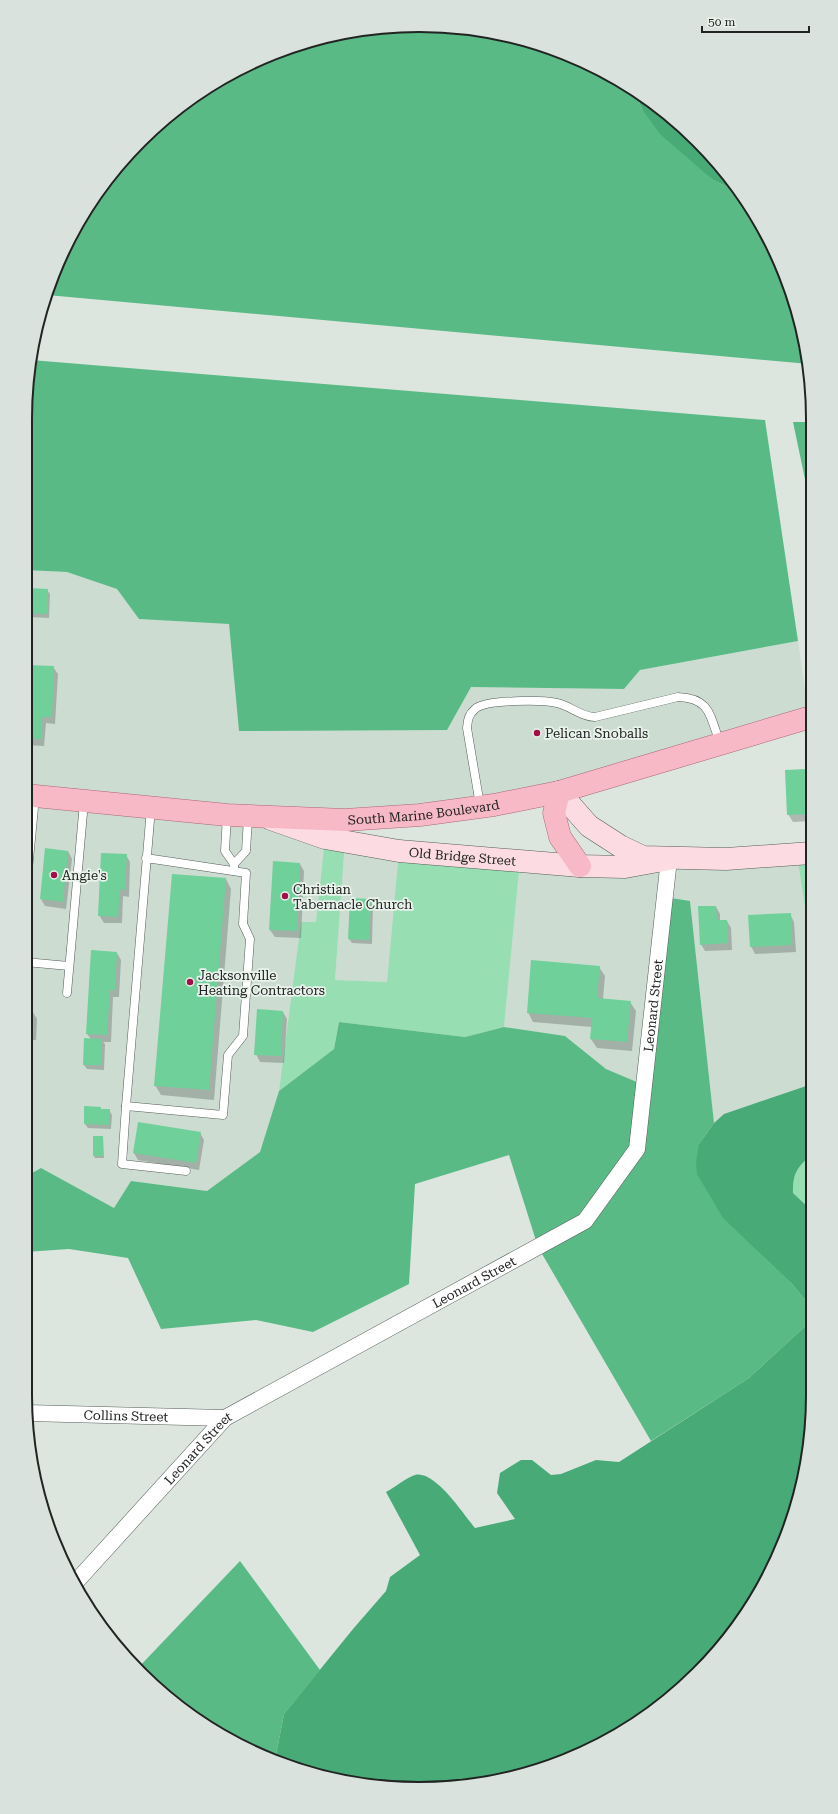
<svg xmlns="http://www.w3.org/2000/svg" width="838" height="1814" viewBox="0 0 838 1814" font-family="'Roboto Serif',serif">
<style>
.built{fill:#ccdcd1}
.green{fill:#97deb3}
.forest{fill:#59ba85}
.water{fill:#48aa77}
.shadow{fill:#0003}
.building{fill:#6fd09a}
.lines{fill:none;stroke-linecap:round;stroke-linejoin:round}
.service-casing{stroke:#555d58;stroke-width:9}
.minor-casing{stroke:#555d58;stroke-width:17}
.secondary-casing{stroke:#555d58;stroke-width:23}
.primary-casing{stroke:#aa6674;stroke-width:23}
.service{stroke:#fff;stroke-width:8}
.minor{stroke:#fff;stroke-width:16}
.secondary{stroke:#fcdce2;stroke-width:22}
.primary{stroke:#f8b9c6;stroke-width:22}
.poi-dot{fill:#a40d47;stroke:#e9f3ec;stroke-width:1.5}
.labels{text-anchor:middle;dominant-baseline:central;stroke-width:3.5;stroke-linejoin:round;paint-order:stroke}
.poi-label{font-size:13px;fill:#212422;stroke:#e9f3ec;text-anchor:start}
.street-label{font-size:13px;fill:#212422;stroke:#e9f3ec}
.rim{fill:none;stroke:#212422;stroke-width:2}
</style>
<rect width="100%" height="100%" fill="#dce6df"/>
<!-- built -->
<g class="built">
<polygon points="25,570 67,572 118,589 139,619 229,624 239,730 471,687 624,689 640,670 798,641 809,717 559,792 345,820 325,838 316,922 301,922 279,1091 260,1152 207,1191 131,1181 114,1208 41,1168 25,1177"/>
<polygon points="345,841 399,851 387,982 335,980"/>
<polygon points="797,855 812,954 812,1084 724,1114 714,1123 690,901 665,897 644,1085 606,1069 565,1036 504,1027 520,861"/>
</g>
<!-- green -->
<g class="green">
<polygon points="325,838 345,841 335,980 387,982 399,851 520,861 504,1027 465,1037 339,1022 334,1049 279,1091 301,922 316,922"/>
<polygon points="811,853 812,954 797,855"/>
<path d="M812,1154V1211L793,1193C793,1172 797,1168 812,1154Z"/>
</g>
<!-- forest -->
<g class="forest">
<polygon points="419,25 496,33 570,55 635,93 642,109 713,180 740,193 783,268 809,364 47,295 55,268 91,200 140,141 200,92 268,55 342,33"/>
<polygon points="31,360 765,420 798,641 640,670 624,689 471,687 447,730 239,731 229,624 139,619 117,589 67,572 25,570 25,419"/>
<polygon points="793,422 810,422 810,503"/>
<polygon points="665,897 690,901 714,1123 699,1144 724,1218 793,1285 813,1310 813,1319 749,1378 651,1441 538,1247 509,1155 415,1184 409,1284 313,1332 256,1320 161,1329 128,1258 69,1249 25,1252 25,1177 41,1168 114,1208 131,1181 207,1191 260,1152 279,1091 334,1049 339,1022 465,1037 504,1027 565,1036 606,1069 644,1085"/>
<polygon points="240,1561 320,1670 284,1714 275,1760 222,1736 159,1691 137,1669"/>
</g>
<!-- water -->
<g class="water">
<polygon points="635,93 659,106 731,179 740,193 713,180 660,134 642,109"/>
<path d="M812,1084V1154C797,1168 793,1172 793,1193L812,1211L813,1310L793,1285L723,1218L697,1174L696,1162L699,1144L714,1123L724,1114Z"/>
<path d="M813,1319V1395L805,1472L783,1546L747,1614L715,1655L659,1707L616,1736L546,1768L496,1781L419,1789L342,1781L292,1768L275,1760L284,1714L353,1629L386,1591L390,1577L420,1555L386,1492C394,1488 407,1477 415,1475C435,1470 463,1514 475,1528L515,1519L497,1493L500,1473L521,1460H532L551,1475L561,1474L596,1460L619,1462L749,1378Z"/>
</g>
<!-- shadow -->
<g class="shadow">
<polygon points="47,590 50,594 49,618 30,617 27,613"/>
<polygon points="25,666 53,667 58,674 55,724 46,723 44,746 25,745"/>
<polygon points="805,770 809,777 811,821 793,822 788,814"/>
<polygon points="68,851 72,859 66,909 45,906 41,899"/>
<polygon points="126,855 130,862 129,897 123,896 122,923 104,923 99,915"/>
<polygon points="300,864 304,871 301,938 275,937 270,930"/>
<polygon points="226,879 231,889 214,1100 161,1095 155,1085"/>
<polygon points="370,900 373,905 372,944 352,943 349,939"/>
<polygon points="716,907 720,914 720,921 727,921 731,928 732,950 705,951 701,944"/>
<polygon points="790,914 794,922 796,952 755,954 751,946"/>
<polygon points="117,953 121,960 119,997 113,997 111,1042 103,1042 105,1044 104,1070 87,1069 84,1065 91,1039 87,1034"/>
<polygon points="599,967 605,976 603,999 630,1002 636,1011 632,1051 597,1048 591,1039 592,1027 533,1022 528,1012"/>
<polygon points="283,1012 287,1019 284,1063 260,1062 256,1054"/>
<polygon points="25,1014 34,1014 37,1019 36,1040 25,1040"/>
<polygon points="101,1110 109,1110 112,1115 111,1129 88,1128 85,1124"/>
<polygon points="200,1133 204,1140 199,1170 138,1160 134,1153"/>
<polygon points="103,1137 104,1158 95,1158 94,1156"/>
</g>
<!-- building -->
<g class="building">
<polygon points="27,588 48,589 47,614 26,613"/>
<polygon points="25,665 54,666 52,717 42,717 41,739 25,738"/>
<polygon points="806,769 808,814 787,815 785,770"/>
<polygon points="45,848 68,851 63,902 40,899"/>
<polygon points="101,853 127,854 125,890 120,889 118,917 98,916"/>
<polygon points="273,861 300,863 297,931 269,930"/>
<polygon points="172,874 226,878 209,1090 154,1086"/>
<polygon points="350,898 371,899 369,940 348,939"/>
<polygon points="698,906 716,906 717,920 727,920 728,943 700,945"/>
<polygon points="791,913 792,945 750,947 748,915"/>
<polygon points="91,950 117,952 115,990 110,990 107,1035 86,1034"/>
<polygon points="531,960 600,966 597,998 631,1001 627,1042 590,1039 592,1018 527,1013"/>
<polygon points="257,1009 283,1011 281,1056 254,1055"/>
<rect x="25" y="1013" width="9" height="23"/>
<polygon points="84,1038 102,1039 102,1065 83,1065"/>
<polygon points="84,1106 101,1107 101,1109 110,1109 109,1125 84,1124"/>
<polygon points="138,1122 201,1132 196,1163 133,1153"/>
<rect x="93" y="1136" width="10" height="20"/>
</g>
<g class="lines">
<!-- service casing -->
<g class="service-casing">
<g id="service">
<path d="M480,805L467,728C468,720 468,715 475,709C486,699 543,700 557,703C571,706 581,717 595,717L678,697C711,698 710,717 720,743"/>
<polyline points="227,815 225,851 234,864 234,871"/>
<polyline points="146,858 246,873 243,924 250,939 243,1036 228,1055 223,1115 126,1106 151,808"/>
<polyline points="234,864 246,851 248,818"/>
<polyline points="25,901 35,797"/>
<polyline points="25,962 69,966"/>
<polyline points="67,993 84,802"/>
<polyline points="126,1106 122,1164 186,1171"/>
</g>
</g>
<!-- minor casing -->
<g class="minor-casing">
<g id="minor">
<path id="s1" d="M27,1413L225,1418"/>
<path id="s2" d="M74,1584L225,1418L585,1221L637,1149L669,859"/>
</g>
</g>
<!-- secondary casing -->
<g class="secondary-casing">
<g id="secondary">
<polyline points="559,792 589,826 620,846 643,857 726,859 811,853"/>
<path id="s3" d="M271,819L325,838L399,851L580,866L625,867L669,859"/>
</g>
</g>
<!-- primary casing -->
<g class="primary-casing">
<g id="primary">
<polyline points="559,792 554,813 560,837 580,866"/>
<path id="s4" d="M25,795L227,815L345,820L420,815L494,805L559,792L811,717"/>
</g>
</g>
<!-- service -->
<use href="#service" class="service"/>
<!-- minor -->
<use href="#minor" class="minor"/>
<!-- secondary -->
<use href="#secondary" class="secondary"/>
<!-- primary -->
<use href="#primary" class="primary"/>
</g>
<!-- markers -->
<g class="poi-dot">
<circle cx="537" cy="733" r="4"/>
<circle cx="54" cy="875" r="4"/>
<circle cx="285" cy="896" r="4"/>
<circle cx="190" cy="982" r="4"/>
</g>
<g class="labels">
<!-- poi labels -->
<g class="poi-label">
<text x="545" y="733">Pelican Snoballs</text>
<text x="62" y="875">Angie's</text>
<text x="293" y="889">Christian<tspan x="293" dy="15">Tabernacle Church</tspan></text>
<text x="198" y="975">Jacksonville<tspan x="198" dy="15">Heating Contractors</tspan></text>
</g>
<!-- street labels -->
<g class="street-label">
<text stroke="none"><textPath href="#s4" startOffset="400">South Marine Boulevard</textPath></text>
<text stroke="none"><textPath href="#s3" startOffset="196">Old Bridge Street</textPath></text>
<text stroke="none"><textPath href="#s2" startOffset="868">Leonard Street</textPath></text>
<text stroke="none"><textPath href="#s2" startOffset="508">Leonard Street</textPath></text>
<text stroke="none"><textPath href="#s1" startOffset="99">Collins Street</textPath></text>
<text stroke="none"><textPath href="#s2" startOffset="184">Leonard Street</textPath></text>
</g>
</g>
<!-- crop -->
<path d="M0 0H838V1814H0ZM419 32H419A387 387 0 0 1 806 419V1395A387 387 0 0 1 419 1782H419A387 387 0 0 1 32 1395V419A387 387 0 0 1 419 32Z" fill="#d9e2dc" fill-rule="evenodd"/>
<path class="rim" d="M419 32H419A387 387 0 0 1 806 419V1395A387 387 0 0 1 419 1782H419A387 387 0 0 1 32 1395V419A387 387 0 0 1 419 32Z"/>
<!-- scale -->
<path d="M702 26v6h107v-6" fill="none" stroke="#212422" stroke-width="2"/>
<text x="708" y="26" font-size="12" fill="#212422" stroke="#e9f3ec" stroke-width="3" paint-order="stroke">50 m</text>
</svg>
